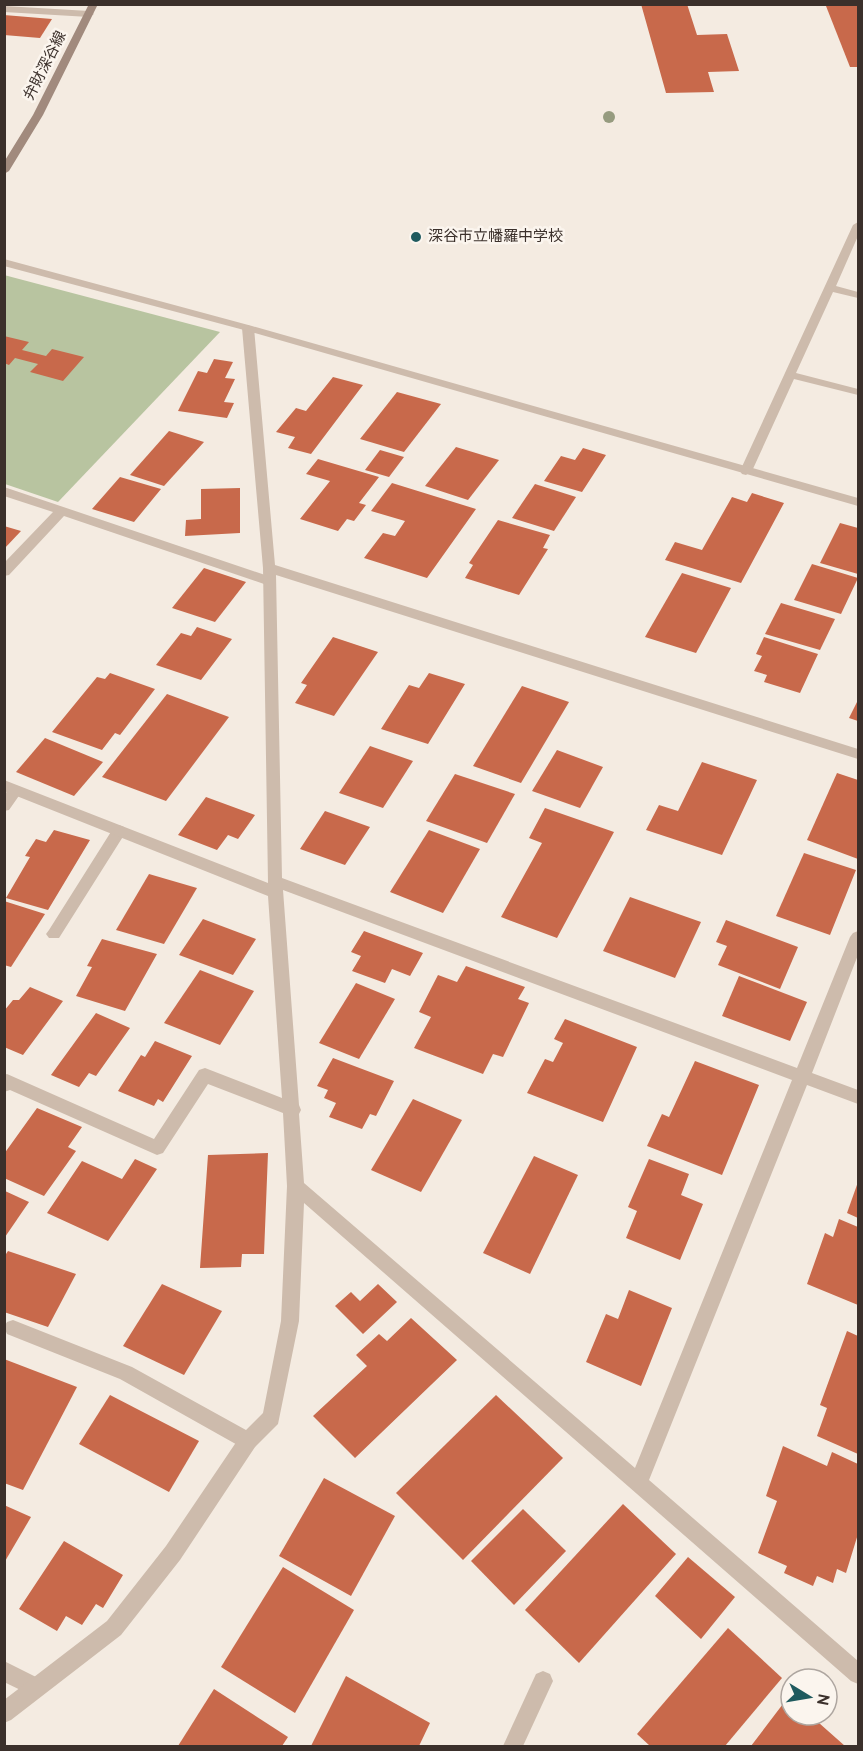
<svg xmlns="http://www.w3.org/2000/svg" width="863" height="1751" viewBox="0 0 863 1751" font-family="Overpass,'Noto Sans JP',sans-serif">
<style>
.green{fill:#b8c4a0}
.building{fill:#c8694b}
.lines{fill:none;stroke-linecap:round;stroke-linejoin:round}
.service{fill:#cdbbac;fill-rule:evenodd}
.minor{fill:#cdbbac;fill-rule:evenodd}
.tertiary{fill:#cdbbac;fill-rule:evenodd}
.secondary{fill:#a18a7d;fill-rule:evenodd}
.tree{fill:#969b7f}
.poi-dot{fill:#1f5a5e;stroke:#fbf5ee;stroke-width:2}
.labels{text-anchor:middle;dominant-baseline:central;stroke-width:5;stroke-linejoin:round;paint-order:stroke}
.far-street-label{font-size:15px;fill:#3b302b;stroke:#fbf5ee}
.far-poi-label{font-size:15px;fill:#3b302b;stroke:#fbf5ee;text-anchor:start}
</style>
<rect width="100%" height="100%" fill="#f4ebe1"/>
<!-- green -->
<polygon class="green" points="4,275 220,332 58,502 5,484"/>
<!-- building -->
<g class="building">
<polygon points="641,4 687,4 697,35 727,34 739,71 708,72 714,92 666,93"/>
<polygon points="858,5 858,67 850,67 826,6"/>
<polygon points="4,15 52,19 40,38 4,35"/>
<polygon points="4,336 29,342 22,350 46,356 52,349 84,357 63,381 30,372 38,364 15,358 9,365 4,363"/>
<polygon points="214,359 233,362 225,378 235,379 224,402 234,403 227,418 178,411 198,371 207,373"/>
<polygon points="333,377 363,385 311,454 288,448 295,437 276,432 296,408 306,411"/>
<polygon points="397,392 441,404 404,452 360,439"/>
<polygon points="169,431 204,442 164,486 130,475"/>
<polygon points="456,447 499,460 468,500 425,486"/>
<polygon points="583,448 606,455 582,492 544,481 561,456 575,460"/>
<polygon points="380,450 404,457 389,477 365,470"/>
<polygon points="318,459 379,477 359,503 366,505 354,521 347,519 338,531 300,519 330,481 306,474"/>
<polygon points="120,477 161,489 134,522 92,509"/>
<polygon points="392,483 476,509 427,578 364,558 383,533 395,536 405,521 371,511"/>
<polygon points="535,484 576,497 554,531 512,518"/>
<polygon points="240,488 240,533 185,536 186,520 201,519 201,489"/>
<polygon points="752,493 784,503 741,583 665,560 675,542 702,550 732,497 747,502"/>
<polygon points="498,520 550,535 543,548 548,549 519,595 465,578 473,565 469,563"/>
<polygon points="840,523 858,528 858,574 820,563"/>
<polygon points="4,526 21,531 4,549"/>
<polygon points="812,564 858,578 841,614 794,600"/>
<polygon points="204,568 246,582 215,622 172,608"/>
<polygon points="682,573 731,588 696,653 645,637"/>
<polygon points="781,603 835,619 820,650 765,634"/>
<polygon points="197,627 232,639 201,680 156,665 181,633 191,636"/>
<polygon points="333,637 378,652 334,716 295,703 307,685 301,683"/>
<polygon points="764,637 818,654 800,693 764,682 767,675 754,671 762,656 756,654"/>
<polygon points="110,673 155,689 120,735 115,733 102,750 52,732 97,677 105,679"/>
<polygon points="429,673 465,684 428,744 381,729 409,685 419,688"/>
<polygon points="522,686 569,702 521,783 473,766"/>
<polygon points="167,694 229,717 166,801 102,777"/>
<polygon points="858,700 858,721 849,718"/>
<polygon points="45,738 103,762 74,796 16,772"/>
<polygon points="370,746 413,761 383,808 339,793"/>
<polygon points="557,750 603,767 580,808 532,791"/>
<polygon points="702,762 757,780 722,855 646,830 659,805 678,811"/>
<polygon points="837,773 858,780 858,859 807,840"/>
<polygon points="455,774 515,794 487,843 426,821"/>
<polygon points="206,797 255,815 238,839 228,835 217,850 178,835"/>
<polygon points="545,808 614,832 557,938 501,917 542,843 529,838"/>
<polygon points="325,811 370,827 345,865 300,849"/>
<polygon points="54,830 90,840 48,910 6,898 30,857 25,856 36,839 46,842"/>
<polygon points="429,830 480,849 443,913 390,892"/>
<polygon points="804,853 856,870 830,935 776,916"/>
<polygon points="149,874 197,888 164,944 116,930"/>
<polygon points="630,897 701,922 675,978 603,951"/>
<polygon points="4,901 45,914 11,967 4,965"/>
<polygon points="203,919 256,939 233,975 179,955"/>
<polygon points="726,920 798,947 780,989 718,965 727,946 716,942"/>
<polygon points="364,931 423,953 410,976 392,969 385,983 352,971 361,956 351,952"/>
<polygon points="102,939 157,954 125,1011 76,996 92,967 87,966"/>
<polygon points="466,966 525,987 518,999 529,1003 503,1057 493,1054 483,1074 414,1048 431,1017 419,1012 438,975 457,982"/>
<polygon points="200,970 254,991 220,1045 164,1023"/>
<polygon points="739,976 807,1002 790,1041 722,1016"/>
<polygon points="356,983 395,999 359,1059 319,1043"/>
<polygon points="30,987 63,1001 23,1055 4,1047 4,1011 13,1000 19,1000"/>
<polygon points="96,1013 130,1028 96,1076 89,1073 79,1087 51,1075"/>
<polygon points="565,1019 637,1047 603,1122 527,1093 545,1059 553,1062 563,1043 554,1039"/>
<polygon points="155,1041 192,1056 163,1102 158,1099 154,1106 118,1091 141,1055 145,1057"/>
<polygon points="333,1058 394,1081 376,1116 370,1114 362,1129 329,1117 336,1103 324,1098 328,1090 317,1086"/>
<polygon points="695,1061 759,1085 722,1175 647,1146 662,1114 669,1117"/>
<polygon points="413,1099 462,1120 421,1192 371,1170"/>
<polygon points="37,1108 82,1127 68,1147 76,1151 44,1196 4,1178 4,1154"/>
<polygon points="268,1153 264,1254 242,1254 241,1267 200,1268 208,1155"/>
<polygon points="534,1156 578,1175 530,1274 483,1253"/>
<polygon points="135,1159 157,1169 108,1241 47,1213 82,1161 122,1179"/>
<polygon points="649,1159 689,1174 681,1195 703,1204 680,1260 626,1238 637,1211 628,1207"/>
<polygon points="858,1182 858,1218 847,1213"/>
<polygon points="5,1191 29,1202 5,1237"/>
<polygon points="839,1219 858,1227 858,1305 807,1284 825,1233 833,1237"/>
<polygon points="8,1251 76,1274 48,1327 4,1312 4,1257"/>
<polygon points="162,1284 222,1311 184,1375 123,1346"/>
<polygon points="378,1284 397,1302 363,1334 335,1306 351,1292 360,1301"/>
<polygon points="629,1290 672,1308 641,1386 586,1362 606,1314 618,1319"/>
<polygon points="411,1318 457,1360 355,1458 313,1416 367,1366 356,1355 379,1334 387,1341"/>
<polygon points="847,1331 858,1336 858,1454 817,1436 827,1408 820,1405"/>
<polygon points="4,1359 77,1387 23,1490 4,1483"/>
<polygon points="110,1395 199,1441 169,1492 79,1444"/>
<polygon points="496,1395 563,1458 463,1560 396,1493"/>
<polygon points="783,1446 827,1466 832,1452 858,1464 858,1534 846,1573 837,1569 833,1583 817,1576 813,1586 784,1573 787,1566 758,1553 777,1501 766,1496"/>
<polygon points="324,1478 395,1516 351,1596 279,1556"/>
<polygon points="623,1504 676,1554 579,1663 525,1610"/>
<polygon points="4,1505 31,1517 4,1563"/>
<polygon points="523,1509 566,1551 514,1605 471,1561"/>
<polygon points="64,1541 123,1575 103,1608 96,1604 82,1625 66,1616 57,1631 19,1609"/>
<polygon points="688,1557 735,1597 701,1639 655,1596"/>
<polygon points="283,1567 354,1610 295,1713 221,1667"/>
<polygon points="728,1628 782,1678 725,1746 650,1746 637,1734"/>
<polygon points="346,1676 430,1723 419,1746 311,1746"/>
<polygon points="214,1689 288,1737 282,1746 178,1746"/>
<polygon points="789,1696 791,1715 810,1715 845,1746 751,1746"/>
</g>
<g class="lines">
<!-- service -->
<g class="service">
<polygon points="4,487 274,578 276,581 274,584 264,584 64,516 9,575 4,576 4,563 53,512 4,496"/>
<path d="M16,785L23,790L9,810L4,811C4,800 3,789 16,785Z"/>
<polygon points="119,825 124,827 126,831 124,835 59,938 49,938 46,934 49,930 114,827"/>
<polygon points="13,1320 132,1367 255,1435 257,1441 255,1447 248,1450 241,1447 120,1379 7,1334 4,1327 7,1322"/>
<polygon points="4,1661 42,1680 45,1687 42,1694 35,1697 4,1682"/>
</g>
<!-- minor -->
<g class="minor">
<polygon points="4,6 89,11 94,14 89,17 4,12"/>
<polygon points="858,222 858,236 836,286 858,292 858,298 833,292 796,373 858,389 858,395 794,379 752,471 746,475 742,474 740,471 853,225"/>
<path d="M248,325L254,328L275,565L858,749V759L276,575L282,878L797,1068L850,937L853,933L858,931V955L812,1073L858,1090V1104L807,1085L649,1480L858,1661V1684L851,1681L304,1203L299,1321L278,1424L255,1447L180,1560L121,1635L11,1720L4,1723V1700L107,1621L166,1546L241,1435L263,1413L281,1321L287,1186L283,1113L208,1084L163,1153L157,1155L10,1090L4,1092V1075L7,1074L154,1139L199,1070L205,1068L282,1098L268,896L4,791V780L268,883L263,568L242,328ZM283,890L792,1080L635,1468L304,1183L299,1114L301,1110L299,1105Z"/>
<polygon points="543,1671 550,1674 553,1681 523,1746 503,1746 536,1674"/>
</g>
<!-- tertiary -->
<polygon class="tertiary" points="4,259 252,326 858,498 858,506 244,330 4,266"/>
<!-- secondary -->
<polygon class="secondary" points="89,4 98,4 43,115 9,171 4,174 4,162 33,115"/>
</g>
<!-- trees -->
<circle class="tree" cx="609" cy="117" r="6"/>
<!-- markers -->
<circle class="poi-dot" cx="416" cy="237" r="6"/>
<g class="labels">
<!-- far-street labels -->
<g class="far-street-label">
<text transform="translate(46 66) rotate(-63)">弁財深谷線</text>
</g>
<!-- far-poi labels -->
<g class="far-poi-label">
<text x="428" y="237">深谷市立幡羅中学校</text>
</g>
</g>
<!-- border -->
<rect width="863" height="1751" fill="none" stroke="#3b302b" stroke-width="12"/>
<!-- north arrow -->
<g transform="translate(809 1697) rotate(101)"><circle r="28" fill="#fbf5ee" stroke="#aea6a0" stroke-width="1.5"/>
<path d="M0-4.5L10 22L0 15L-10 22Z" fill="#1f5a5e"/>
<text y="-9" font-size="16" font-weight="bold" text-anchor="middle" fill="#3b302b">N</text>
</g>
</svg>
